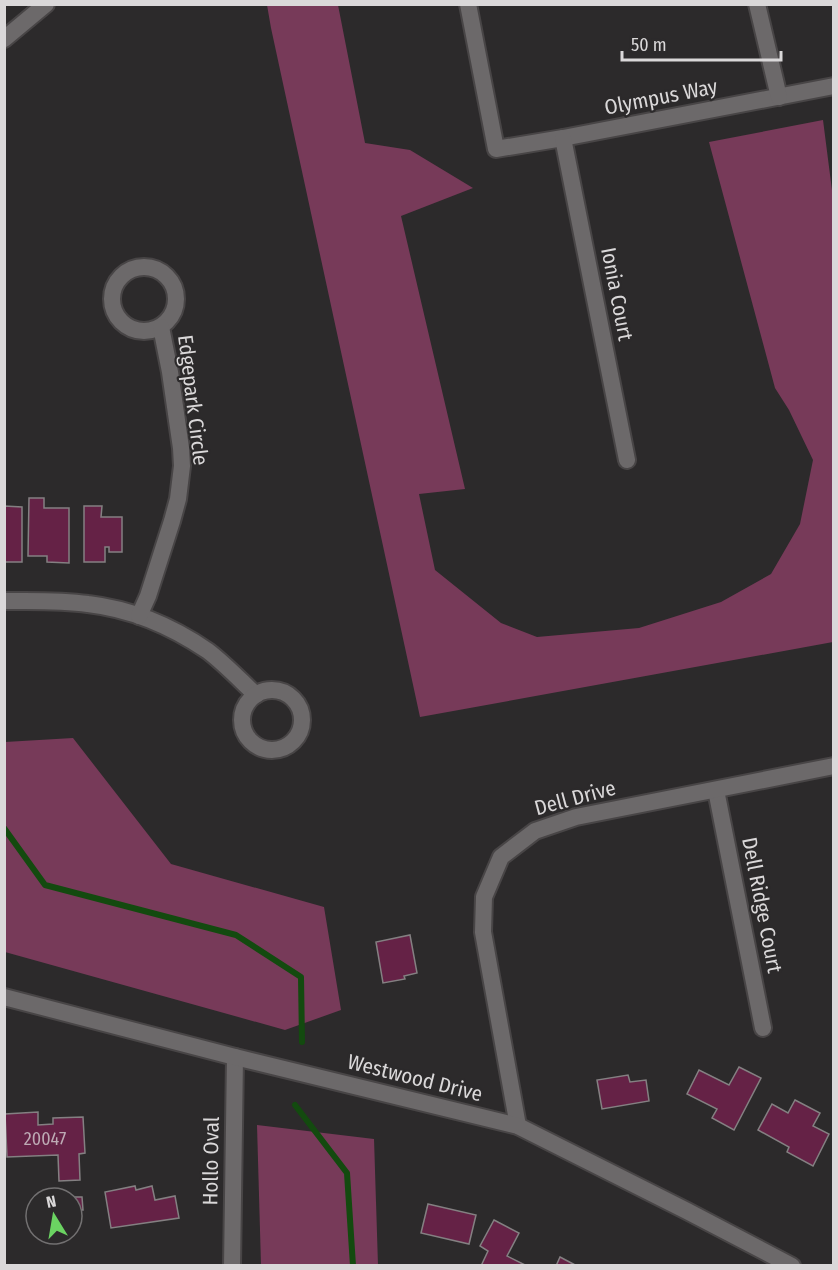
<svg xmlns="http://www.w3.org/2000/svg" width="838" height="1270" viewBox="0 0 838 1270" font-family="'Fira Sans Condensed',sans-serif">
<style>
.green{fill:#773a59}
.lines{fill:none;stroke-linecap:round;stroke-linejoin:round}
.stream{stroke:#134a0f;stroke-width:6}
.building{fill:#652246;stroke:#848082;stroke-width:1.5}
.minor-casing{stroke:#484546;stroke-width:20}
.tertiary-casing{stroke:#484546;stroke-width:20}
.minor{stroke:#6c696a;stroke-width:16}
.tertiary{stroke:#6c696a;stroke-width:16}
.labels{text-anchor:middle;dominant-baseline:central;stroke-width:4.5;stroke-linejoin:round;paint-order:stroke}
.number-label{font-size:18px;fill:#bdaab4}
.street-label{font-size:21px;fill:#dad8d9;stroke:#2c2a2b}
</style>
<rect width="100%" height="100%" fill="#2c2a2b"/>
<!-- green -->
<g class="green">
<polygon points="267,5 338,5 365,143 410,150 473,188 401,216 465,489 419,494 435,570 501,623 537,637 639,628 721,602 771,574 800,524 813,460 789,410 775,388 709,142 823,120 834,206 833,642 420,717 271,28"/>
<polygon points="73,738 171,864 324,907 341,1010 285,1030 5,952 5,742"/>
<polygon points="257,1125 374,1139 378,1265 261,1265"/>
</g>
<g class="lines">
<!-- stream -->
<g class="stream">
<polyline points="4,828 45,885 236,935 301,977 302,1042"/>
<polyline points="295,1105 347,1173 353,1266"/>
</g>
</g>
<!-- building -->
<g class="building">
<polygon points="29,498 44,498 44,508 69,508 69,563 47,562 47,556 28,556"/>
<polygon points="4,506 22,507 22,562 4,562"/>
<polygon points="84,506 102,506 101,517 122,517 122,552 109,552 109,547 105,547 105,562 84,562"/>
<polygon points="410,935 417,973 404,976 405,979 383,983 376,942"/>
<polygon points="739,1067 761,1078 734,1130 712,1118 717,1109 687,1094 699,1070 729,1085"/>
<polygon points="628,1075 630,1082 646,1080 649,1101 602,1109 597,1080"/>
<polygon points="795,1100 820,1113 813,1126 829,1134 813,1166 787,1152 789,1147 758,1130 772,1104 788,1113"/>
<polygon points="38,1112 38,1125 53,1124 53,1118 83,1117 85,1153 79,1154 80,1180 59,1181 58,1155 7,1157 5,1114"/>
<polygon points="135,1186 136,1190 152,1186 155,1200 175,1196 179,1218 111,1228 105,1192"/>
<polygon points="69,1197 82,1197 83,1210 72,1210 72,1198"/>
<polygon points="428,1204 476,1215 469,1244 421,1233"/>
<polygon points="494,1220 519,1233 507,1256 527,1266 481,1266 488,1251 480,1246"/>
<polygon points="560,1257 577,1266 556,1266"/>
</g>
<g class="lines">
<!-- minor casing -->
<g class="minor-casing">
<g id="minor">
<polyline points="468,4 496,149 563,138 834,86"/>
<polyline points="757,4 779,97"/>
<polyline points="4,39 46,4"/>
<polyline points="563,138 627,460"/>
<circle cx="144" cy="299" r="32"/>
<path d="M4,601C32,601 60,600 88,604C131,609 173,627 208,651C225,664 240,680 256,695"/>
<polyline points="139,616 148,596 172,521 178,499 182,466 181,448 170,372 161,327"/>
<circle cx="272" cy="720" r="30"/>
<polyline points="716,790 763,1028"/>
<polyline points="518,1126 483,932 484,897 501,857 535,831 576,817 834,766"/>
<polyline points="232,1266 235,1057"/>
</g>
</g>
<!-- tertiary casing -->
<g class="tertiary-casing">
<polyline id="tertiary" points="4,997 235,1057 518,1126 687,1211 792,1266"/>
</g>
<!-- minor -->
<use href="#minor" class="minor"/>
<!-- tertiary -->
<use href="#tertiary" class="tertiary"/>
</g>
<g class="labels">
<!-- number labels -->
<g class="number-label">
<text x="45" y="1139">20047</text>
</g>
<!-- street labels -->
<g class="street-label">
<text transform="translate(661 97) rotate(-11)">Olympus Way</text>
<text transform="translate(617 294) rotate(79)">Ionia Court</text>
<text transform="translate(193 400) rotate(83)">Edgepark Circle</text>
<text transform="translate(575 798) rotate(-15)">Dell Drive</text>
<text transform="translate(762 905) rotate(79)">Dell Ridge Court</text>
<text transform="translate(415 1078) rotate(14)">Westwood Drive</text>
<text transform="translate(211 1161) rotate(-89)">Hollo Oval</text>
</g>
</g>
<!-- border -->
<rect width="838" height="1270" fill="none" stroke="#dad8d9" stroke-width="12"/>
<!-- north arrow -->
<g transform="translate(54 1216) rotate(349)"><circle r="28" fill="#2c2a2b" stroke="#727071" stroke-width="1.5"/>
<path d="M0-4.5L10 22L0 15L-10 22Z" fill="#6bd362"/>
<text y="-9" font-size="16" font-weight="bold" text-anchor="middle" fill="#dad8d9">N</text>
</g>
<!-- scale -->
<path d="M622 51v9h159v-9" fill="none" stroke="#dad8d9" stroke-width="3"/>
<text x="631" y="51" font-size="18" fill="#dad8d9" stroke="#2c2a2b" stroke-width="4.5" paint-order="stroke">50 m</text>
</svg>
